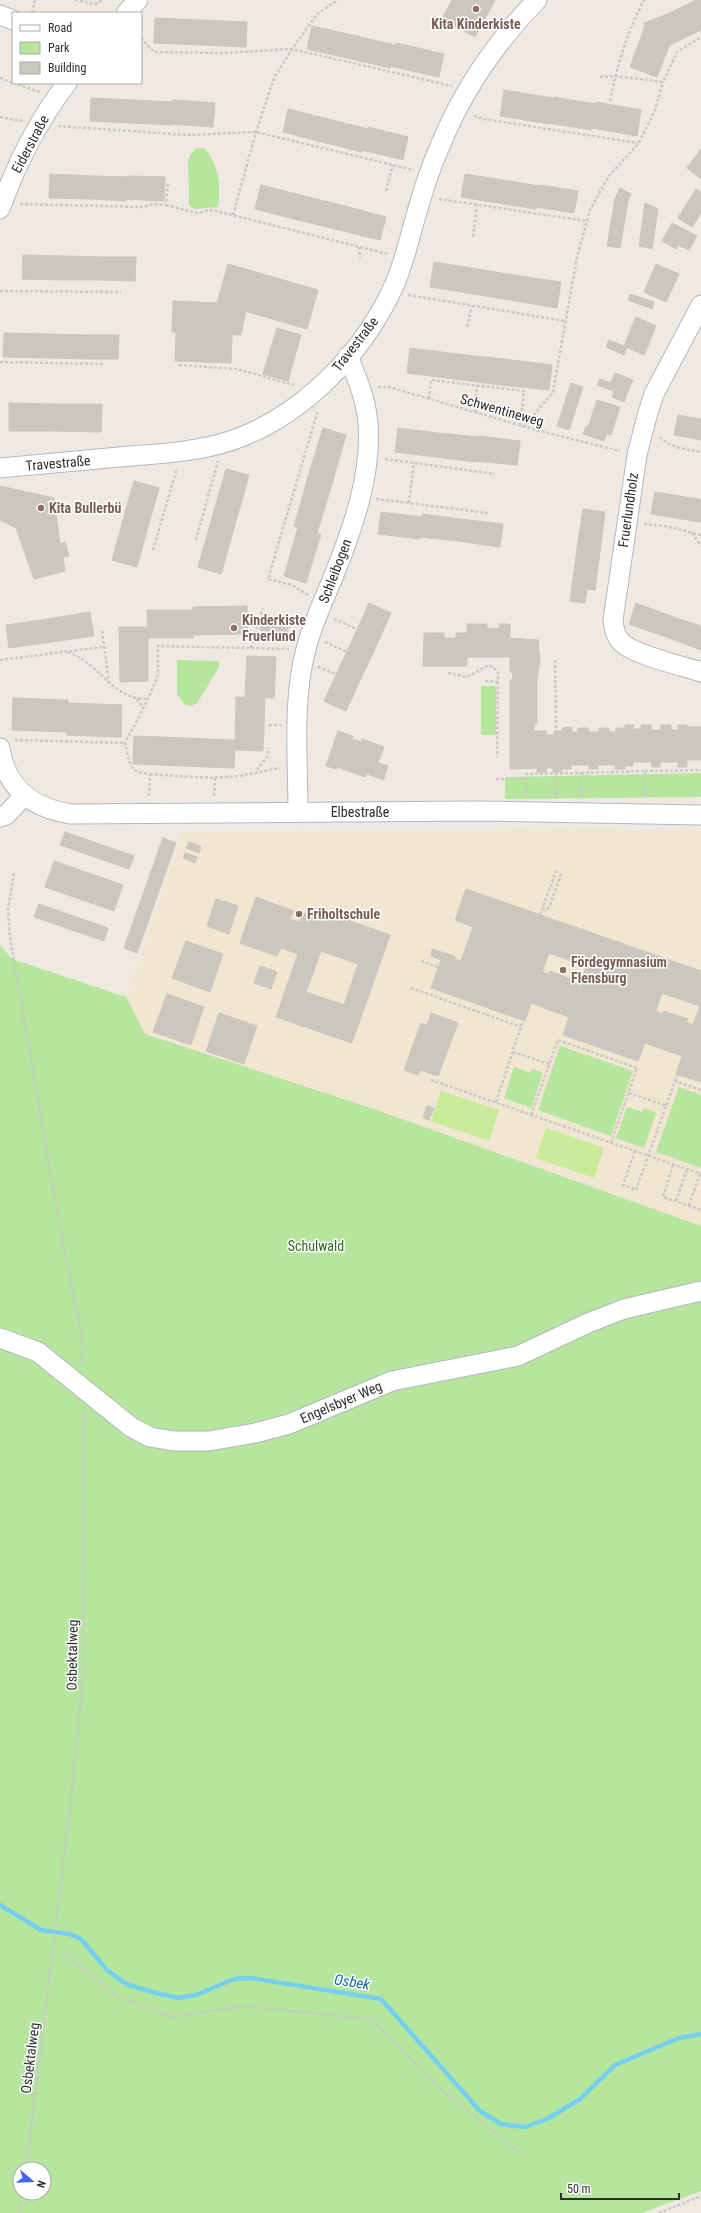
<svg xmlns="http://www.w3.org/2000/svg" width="701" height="2213" viewBox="0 0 701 2213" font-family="'Roboto Condensed',sans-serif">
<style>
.education{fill:#f0e6d1}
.green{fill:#b6e59e;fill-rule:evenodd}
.pitch{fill:#c9ec9a}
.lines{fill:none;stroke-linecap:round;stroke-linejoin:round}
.stream{stroke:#75cff0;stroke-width:4.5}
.building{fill:#cbc7bf;stroke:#cbc5ba;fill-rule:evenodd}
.minor-casing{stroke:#b4b7c1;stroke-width:21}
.path{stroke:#c9c9c9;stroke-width:2.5;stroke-dasharray:3 2;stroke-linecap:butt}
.minor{stroke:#fff;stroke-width:19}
.education-dot{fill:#8d6e63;stroke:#fff;stroke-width:1.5}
.labels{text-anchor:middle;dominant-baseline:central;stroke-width:3;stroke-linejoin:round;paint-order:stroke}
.education-label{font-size:14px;font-weight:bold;fill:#785e54;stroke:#fff;text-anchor:start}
.street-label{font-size:14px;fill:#2e2e2e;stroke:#fff}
.park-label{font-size:14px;fill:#2c6e1b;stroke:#fff}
.water-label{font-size:15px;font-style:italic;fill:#0d6fa3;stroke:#fff}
</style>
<rect width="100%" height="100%" fill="#efe9e1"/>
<!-- education -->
<polygon class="education" points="701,830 701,1226 374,1109 144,1034 126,997 183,831"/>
<!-- green -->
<g class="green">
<path d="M197,148H204C219,165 221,184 218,207L194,209L189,205L188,162L190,155Z"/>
<polygon points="177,660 219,661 219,667 197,703 191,706 184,704 177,694"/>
<rect x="481" y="686" width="15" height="49"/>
<polygon points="701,773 701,797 505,799 505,777"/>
<path d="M0,945L12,959L126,997L145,1034L374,1109L701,1226V2191L642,2213H0ZM20,2169H44V2193H20Z"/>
<polygon points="560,1046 633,1071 611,1136 538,1110"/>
<polygon points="514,1067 530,1073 532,1069 543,1073 531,1108 504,1098"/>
<polygon points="679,1087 701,1095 701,1168 656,1152"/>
<polygon points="627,1107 642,1112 644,1108 656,1113 644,1148 616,1138"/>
</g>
<!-- pitch -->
<g class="pitch">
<polygon points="441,1091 499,1110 489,1141 431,1121"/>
<polygon points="546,1128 604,1148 594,1178 536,1158"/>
</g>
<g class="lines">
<!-- stream -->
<polyline class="stream" points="0,1905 41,1930 70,1934 81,1939 107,1970 126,1984 152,1992 178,1998 196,1995 234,1979 251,1978 381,1999 480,2111 501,2124 525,2127 547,2119 580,2099 615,2065 679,2038 701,2034"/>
</g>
<!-- building -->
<g class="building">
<polygon points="452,0 495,0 475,37 442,19"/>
<polygon points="696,0 701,0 701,30 678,41 665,15"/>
<polygon points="665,15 678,41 669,46 657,77 630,67 645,26 644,23"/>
<polygon points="155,18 202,20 201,45 154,43"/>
<polygon points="202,20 247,22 246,47 201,45"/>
<polygon points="312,26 352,35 347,58 307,49"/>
<polygon points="352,35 395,45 390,68 347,58"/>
<polygon points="396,43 444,54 439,77 390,66"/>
<polygon points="504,90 553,98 549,124 500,116"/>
<polygon points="554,97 596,104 591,130 549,123"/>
<polygon points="91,98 132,100 131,123 90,121"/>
<polygon points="132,100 173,102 171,125 131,123"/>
<polygon points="173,100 215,103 213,127 171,124"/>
<polygon points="596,102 641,110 637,136 592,128"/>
<polygon points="288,109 328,119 322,142 283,132"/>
<polygon points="328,119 368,129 362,152 322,142"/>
<polygon points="368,127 408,137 403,160 362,150"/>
<polygon points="701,149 701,179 687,168"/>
<polygon points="50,174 93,176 92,199 49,198"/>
<polygon points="465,174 502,180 498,203 461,197"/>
<polygon points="93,176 127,177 126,201 92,199"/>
<polygon points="127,176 165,177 164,201 126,199"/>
<polygon points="502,180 540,186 536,209 498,203"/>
<polygon points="261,185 304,196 298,220 255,209"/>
<polygon points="540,185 578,191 574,213 536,207"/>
<polygon points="620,188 631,194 628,201 620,248 607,246 615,199"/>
<polygon points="696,189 701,192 701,204 691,197"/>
<polygon points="304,196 345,206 339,230 298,220"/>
<polygon points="691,197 701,204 701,213 692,227 678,218"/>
<polygon points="645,203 658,209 652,249 639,246"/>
<polygon points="345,206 386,217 380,240 339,230"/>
<polygon points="672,223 697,236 689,250 678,245 676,249 662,241"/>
<polygon points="23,255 64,256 64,280 22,279"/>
<polygon points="64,256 102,257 102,280 64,280"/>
<polygon points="102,257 136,257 135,281 102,280"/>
<polygon points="434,262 477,269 473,294 430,287"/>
<polygon points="228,264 318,290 307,329 217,303"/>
<polygon points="656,264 679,274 666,302 644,292"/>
<polygon points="477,269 520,276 516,301 473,294"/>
<polygon points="520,276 561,282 557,308 516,301"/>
<polygon points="630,294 654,302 652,309 628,300"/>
<polygon points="173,301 217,303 246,311 241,335 172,332"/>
<polygon points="636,317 656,326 644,355 624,346"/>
<polygon points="277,328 301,335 288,381 263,374"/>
<polygon points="176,332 232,335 231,363 175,361"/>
<polygon points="4,333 50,334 50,358 3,357"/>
<polygon points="50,334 88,335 87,359 50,358"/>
<polygon points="88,335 119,335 118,359 87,359"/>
<polygon points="609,340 627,347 624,355 606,347"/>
<polygon points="410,348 457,354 454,379 407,373"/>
<polygon points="457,354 504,359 501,385 454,379"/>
<polygon points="504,359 552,365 549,390 501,385"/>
<polygon points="615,373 633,380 626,396 608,389"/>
<polygon points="600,379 611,383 608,389 597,385"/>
<polygon points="571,383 583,387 569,430 557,426"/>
<polygon points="614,392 626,396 624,402 612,397"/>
<polygon points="597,400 620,407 611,435 588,427"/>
<polygon points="9,403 56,404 56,431 9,431"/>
<polygon points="56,404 102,404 101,432 56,431"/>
<polygon points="678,415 701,419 701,440 674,435"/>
<polygon points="586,426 607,433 604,441 583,434"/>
<polygon points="323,428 346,435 332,484 308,477"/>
<polygon points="398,428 438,433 435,457 395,452"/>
<polygon points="438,433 479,437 476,462 435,457"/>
<polygon points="479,436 520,441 517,465 476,461"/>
<polygon points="226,469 249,475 235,525 212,518"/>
<polygon points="308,477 332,484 317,533 294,526"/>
<polygon points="134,481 159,488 148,527 123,520"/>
<polygon points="0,486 54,498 60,544 65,542 69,556 63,557 65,571 34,579 16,528 0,520"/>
<polygon points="655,492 698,499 694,521 651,514"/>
<polygon points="698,499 701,500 701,522 694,521"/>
<polygon points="583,509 605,512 600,552 577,549"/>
<polygon points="381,512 422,517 419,539 378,534"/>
<polygon points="422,514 461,519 458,541 419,537"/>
<polygon points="212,518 235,525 221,574 198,567"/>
<polygon points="461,519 503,524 500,547 458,541"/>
<polygon points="123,520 148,527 137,567 112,560"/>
<polygon points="298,527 321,534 306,583 284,576"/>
<polygon points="577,549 600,552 595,590 572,587"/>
<polygon points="572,587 587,589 585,603 570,601"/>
<polygon points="369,603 391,613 374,651 352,641"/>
<polygon points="636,603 676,618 669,638 629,624"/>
<polygon points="247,606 248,634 193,635 193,607"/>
<polygon points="147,610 193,610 193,638 148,638"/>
<polygon points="90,612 94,636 51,642 48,619"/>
<polygon points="262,616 289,622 287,635 260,630"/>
<polygon points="676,618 701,626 701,650 669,638"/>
<polygon points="48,619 51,642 9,648 6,625"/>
<polygon points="467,624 487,624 487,628 499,629 499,624 510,624 510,657 467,657"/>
<polygon points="119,627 148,627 148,681 120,682"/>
<polygon points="424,633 444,633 444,638 456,638 456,633 467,633 467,666 423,666"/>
<polygon points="510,638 538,640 540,660 537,680 513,680 512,672 510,672"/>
<polygon points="352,641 374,651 363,674 341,664"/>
<polygon points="247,656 276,657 274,698 245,697"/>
<polygon points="341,664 363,674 346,711 324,701"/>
<rect x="510" y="680" width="27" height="44"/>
<polygon points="236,697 265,698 263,751 235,750"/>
<polygon points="13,698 68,700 67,732 12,730"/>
<polygon points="68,703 122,705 121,737 67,735"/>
<polygon points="510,724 534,724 534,731 546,731 546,735 554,735 554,731 562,731 562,772 553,772 553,768 546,768 546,772 537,772 537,768 510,769"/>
<polygon points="625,725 634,725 633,729 641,729 641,725 651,725 651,730 661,730 661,725 671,725 671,730 678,730 678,725 687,725 687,767 678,767 678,762 660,762 660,767 652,767 651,762 633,762 633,766 625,766"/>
<polygon points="572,727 572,732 578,732 578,728 588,728 589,732 599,732 599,728 609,728 609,732 616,732 616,728 625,728 625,769 615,769 615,765 598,765 598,769 589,769 589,765 571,765 571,769 562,769 562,728"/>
<rect x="687" y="727" width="14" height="33"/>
<polygon points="338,731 353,736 352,739 361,742 362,739 384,747 378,763 388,766 383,780 367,774 365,777 337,767 336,769 326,766"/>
<polygon points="134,736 185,738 183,766 133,764"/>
<polygon points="185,738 235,740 234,768 183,766"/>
<polygon points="65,832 134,856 129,869 60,845"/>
<polygon points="163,838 176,843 137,953 124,948"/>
<polygon points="189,842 201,846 199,853 186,848"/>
<polygon points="185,853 197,857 195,863 183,858"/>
<polygon points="54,861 123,885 114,911 45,887"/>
<path d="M466,889L701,971V1082L676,1074L682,1056L645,1043L638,1061L563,1035L569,1017L531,1003L525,1021L431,988L441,960L431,956L432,949L454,956L455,959L461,961L473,927L455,920ZM549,953L586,966L580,985L573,983L574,980L550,971L549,974L542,972ZM662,993L700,1006L693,1025L686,1022L688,1019L663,1011L662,1014L656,1011Z"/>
<polygon points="256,897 294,911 290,919 299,922 303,913 311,916 298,954 281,948 277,956 240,943"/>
<polygon points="216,899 238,906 229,934 207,926"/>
<polygon points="39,904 108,928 104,941 34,917"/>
<path d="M314,908L390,935L352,1043L276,1017ZM321,951L358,964L344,1005L306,992Z"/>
<polygon points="186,941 223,954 210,992 172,978"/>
<polygon points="260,966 277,972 271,989 254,983"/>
<polygon points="167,994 204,1007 191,1045 153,1032"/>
<polygon points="219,1013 257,1026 244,1064 206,1051"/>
<polygon points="431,1013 458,1023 438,1076 420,1070 418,1075 404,1070 421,1023 427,1025"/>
<polygon points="427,1106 434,1108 429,1120 423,1118"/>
</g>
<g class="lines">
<!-- minor casing -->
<g class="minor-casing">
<g id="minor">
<polyline points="126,13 138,0"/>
<polyline points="0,15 13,20"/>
<path d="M0,209C16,165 38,121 67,83"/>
<path d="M701,305L654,394L647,416L637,455L613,620C614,628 615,636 622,643C635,655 682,666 701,672"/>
<path d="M0,468C43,464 87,460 130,456C159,454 188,452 216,445C292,426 359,360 392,290C402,270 407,248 413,226C421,198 429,170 441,144C463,90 497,41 537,0"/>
<path d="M0,748C6,788 32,808 71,814L476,811L701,815"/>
<path d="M298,812C298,758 292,702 306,649C312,624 324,600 334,575C353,528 372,474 368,423C366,399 357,378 348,356"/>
<polyline points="0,817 6,815 24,796"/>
<polyline points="0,1338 38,1352 131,1427 150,1437 174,1441 209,1441 255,1433 289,1424 392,1381 518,1356 588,1323 624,1309 701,1291"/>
</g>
</g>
<!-- path -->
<g class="path">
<polyline points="75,0 95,4 104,0"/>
<polyline points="32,13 35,0"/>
<polyline points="141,38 154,52 223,53 292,49 452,86"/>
<polyline points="600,77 615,76 663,82 677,52 701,37"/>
<polyline points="0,78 13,83"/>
<polyline points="13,83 40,92"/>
<path d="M610,101C617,65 627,33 644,0"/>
<polyline points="474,116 484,119 638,143"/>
<polyline points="0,117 23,121"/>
<polyline points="58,126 188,135 256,132 414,170"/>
<polyline points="386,191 393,165"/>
<polyline points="439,199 587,221"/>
<polyline points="20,204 143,207 153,204 166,205 168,183"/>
<polyline points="166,205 197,213 210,210 228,214 388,254"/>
<polyline points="233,215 256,132 274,78 292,49 317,14 338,0"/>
<polyline points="473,237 477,206"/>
<polyline points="359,247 360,258"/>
<polyline points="0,291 121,292"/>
<polyline points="408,295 565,321"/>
<polyline points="467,327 472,306"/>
<polyline points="0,362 105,364"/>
<polyline points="179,365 237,369 294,385"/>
<polyline points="378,387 389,387 536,430 620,451"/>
<polyline points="429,399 431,380 524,391 520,426"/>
<polyline points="475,412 477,385"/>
<polyline points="524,427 553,392 577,257 590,210 609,176 639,143 655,110 663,82"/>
<path d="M660,437C671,448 685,449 701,452"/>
<polyline points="385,459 495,474"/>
<polyline points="376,499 488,513"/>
<polyline points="409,503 414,463"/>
<polyline points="644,524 665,526 701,535"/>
<polyline points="692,533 701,546"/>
<polyline points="196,540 218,461"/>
<polyline points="153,550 177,468"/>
<polyline points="308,595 292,585 268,579 318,410"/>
<polyline points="334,619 357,629"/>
<polyline points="102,631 109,682"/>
<polyline points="325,642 347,652"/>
<polyline points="251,648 263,608"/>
<path d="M68,652C99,662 112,700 148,699"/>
<polyline points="0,660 103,647"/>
<polyline points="555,660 556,731"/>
<polyline points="318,667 336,674"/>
<polyline points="448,673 467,677 489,665 494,668 498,673 497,757"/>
<polyline points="485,681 499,682"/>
<polyline points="137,699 143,708"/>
<polyline points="269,725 281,725"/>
<polyline points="15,740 125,743"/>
<polyline points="257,770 267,757 269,748"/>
<polyline points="645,771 701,770"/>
<polyline points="581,773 645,771 645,797"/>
<path d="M150,774C180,776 213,780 244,775C256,773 268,770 280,768"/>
<polyline points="496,779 526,778"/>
<polyline points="526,795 526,774 581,773 581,796"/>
<polyline points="556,795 556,772"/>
<path d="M149,796L150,774C127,772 130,762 125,743L148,699L158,675V646L289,649"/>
<polyline points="214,796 215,777"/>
<polyline points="14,873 8,910 10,938 62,1238 82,1337 83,1366"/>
<polyline points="542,908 547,909 550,905 562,872"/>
<polyline points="540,915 556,871"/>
<polyline points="421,961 438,967"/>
<polyline points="411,988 521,1027"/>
<polyline points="513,1052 549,1064"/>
<polyline points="431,1080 701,1174"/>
<polyline points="675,1081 678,1074"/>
<polyline points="629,1093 667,1106"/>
<polyline points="496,1102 523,1020"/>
<polyline points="531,1115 558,1040 637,1068 611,1143"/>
<polyline points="635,1151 623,1185 636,1190 675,1081 701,1090"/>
<polyline points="673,1165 663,1197 701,1210"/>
<polyline points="676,1201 687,1169"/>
<polyline points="689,1205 700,1174"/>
<polyline points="63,1953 119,1998 174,2017 244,2006 371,2019 439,2088 522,2154"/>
<polyline points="26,2169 71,1799 83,1676 84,1411"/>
<polyline points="19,2213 22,2193"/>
<polyline points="659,2213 701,2196"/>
</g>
<!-- minor -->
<use href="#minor" class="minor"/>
</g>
<!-- markers -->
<g class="education-dot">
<circle cx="476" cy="9" r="4"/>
<circle cx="41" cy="508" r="4"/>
<circle cx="234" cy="628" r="4"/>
<circle cx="299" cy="914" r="4"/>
<circle cx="563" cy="970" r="4"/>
</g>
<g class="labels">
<!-- education labels -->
<g class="education-label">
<text x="476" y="24" text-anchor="middle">Kita Kinderkiste</text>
<text x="49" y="508">Kita Bullerbü</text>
<text x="242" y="620">Kinderkiste<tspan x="242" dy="16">Fruerlund</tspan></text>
<text x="307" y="914">Friholtschule</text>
<text x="571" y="962">Fördegymnasium<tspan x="571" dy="16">Flensburg</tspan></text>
</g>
<!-- street labels -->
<g class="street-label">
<text transform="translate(30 144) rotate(-62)">Eiderstraße</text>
<text transform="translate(355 344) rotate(-52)">Travestraße</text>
<text transform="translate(502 410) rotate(16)">Schwentineweg</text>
<text transform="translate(58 463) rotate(-5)">Travestraße</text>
<text transform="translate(628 510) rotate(-82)">Fruerlundholz</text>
<text transform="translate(335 571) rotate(-69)">Schleibogen</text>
<text x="360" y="812">Elbestraße</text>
<text transform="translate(341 1402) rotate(-23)">Engelsbyer Weg</text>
<text transform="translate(72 1655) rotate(-89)">Osbektalweg</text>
<text transform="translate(30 2058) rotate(-83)">Osbektalweg</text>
</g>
<!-- park labels -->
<g class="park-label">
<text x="316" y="1246">Schulwald</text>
</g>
<!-- water labels -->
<g class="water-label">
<text transform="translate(352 1982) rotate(9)">Osbek</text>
</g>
</g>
<!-- legend -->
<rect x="12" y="12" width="130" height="72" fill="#ffffff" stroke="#ababab"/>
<rect x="20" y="25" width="20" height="6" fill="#ffffff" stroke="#ababab"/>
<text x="48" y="32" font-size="12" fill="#2e2e2e">Road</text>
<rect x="20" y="42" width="20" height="12" fill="#b6e59e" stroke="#ababab"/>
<text x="48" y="52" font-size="12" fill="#2e2e2e">Park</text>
<rect x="20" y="62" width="20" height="12" fill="#cbc7bf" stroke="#ababab"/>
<text x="48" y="72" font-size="12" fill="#2e2e2e">Building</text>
<!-- north arrow -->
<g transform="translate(32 2181) rotate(109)"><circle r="19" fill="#ffffff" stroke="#ababab"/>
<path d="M0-3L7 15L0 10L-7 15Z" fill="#4264fb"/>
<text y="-6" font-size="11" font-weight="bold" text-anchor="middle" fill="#2e2e2e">N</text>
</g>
<!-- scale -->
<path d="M561 2193v6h118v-6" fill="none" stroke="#2e2e2e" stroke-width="2"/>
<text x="567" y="2193" font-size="12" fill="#2e2e2e" stroke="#ffffff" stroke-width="3" paint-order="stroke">50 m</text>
</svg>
